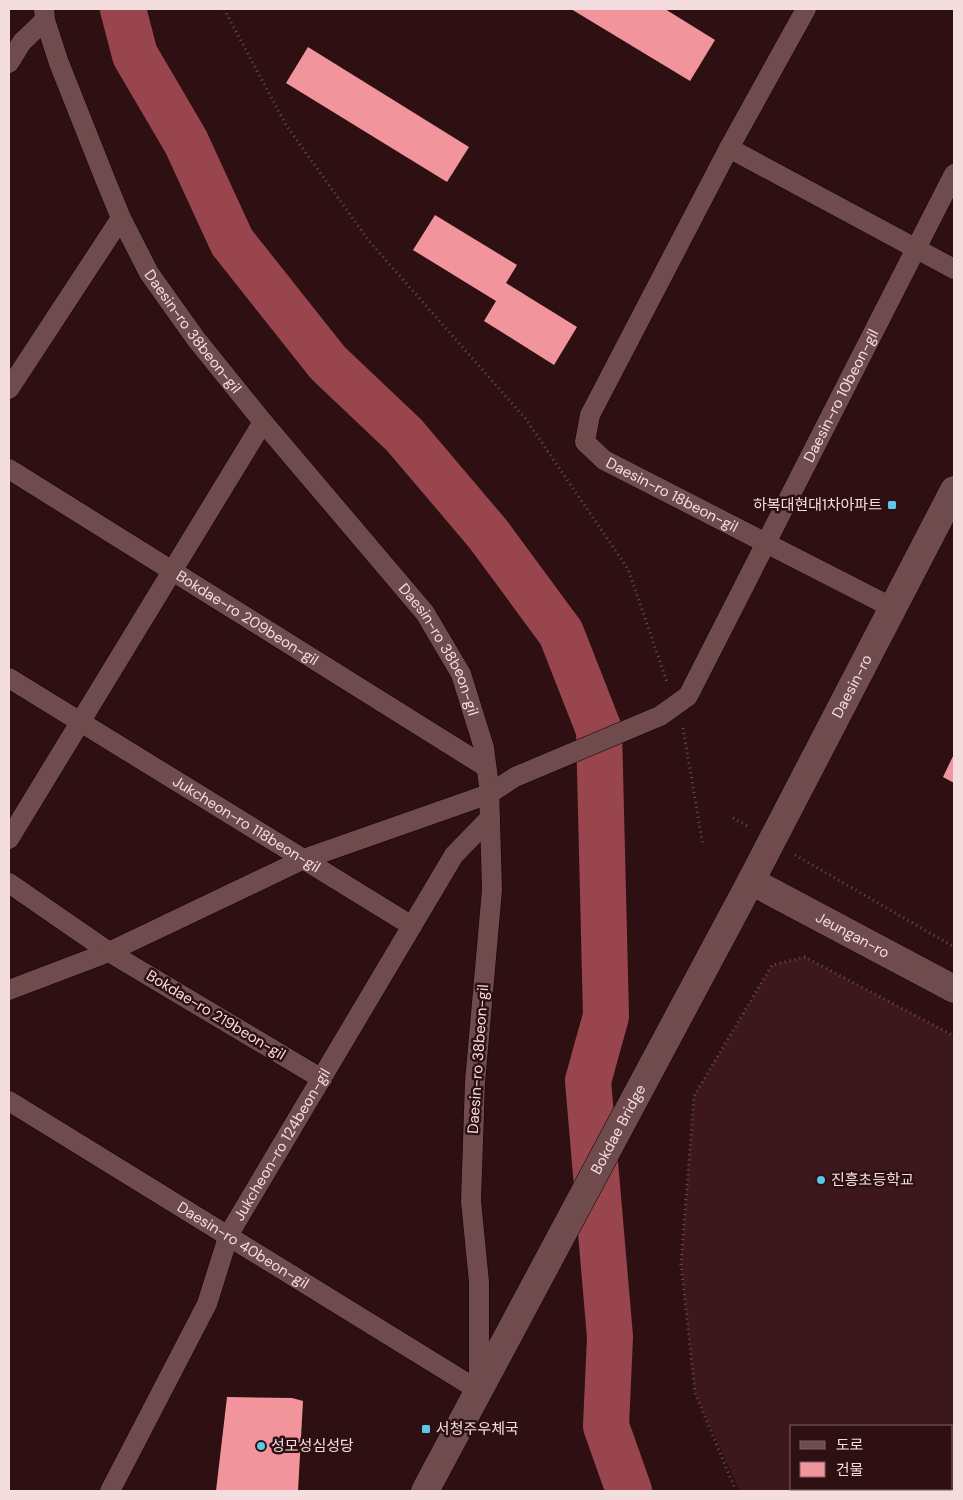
<svg xmlns="http://www.w3.org/2000/svg" width="963" height="1500" viewBox="0 0 963 1500" font-family="'DM Sans','Noto Sans KR',sans-serif">
<style>
.built{fill:#3c171b;fill-rule:evenodd}
.lines{fill:none;stroke-linecap:round;stroke-linejoin:round}
.river{stroke:#99454e;stroke-width:46}
.building{fill:#f2949b}
.street-casing{stroke:#140002;stroke-width:21}
.secondary-casing{stroke:#140002;stroke-width:29}
.path{stroke:#6a4e51;stroke-width:3;stroke-dasharray:1 4;stroke-linecap:butt}
.street{stroke:#6f4b4d;stroke-width:20}
.secondary{stroke:#6f4b4d;stroke-width:28}
.poi-dot{fill:#5ac8e6;stroke:#2e1013;stroke-width:2}
.labels{text-anchor:middle;dominant-baseline:central;stroke-width:5;stroke-linejoin:round;paint-order:stroke}
.street-label{font-size:15px;fill:#f3ddde;stroke:#2e1013}
.poi-label{font-size:15px;fill:#f3ddde;stroke:#2e1013;text-anchor:start}
</style>
<rect width="100%" height="100%" fill="#2e1013"/>
<!-- built -->
<path class="built" d="M805,957L954,1036V1491H740L695,1393L681,1264L694,1096L772,965ZM792,1426H952V1489H792Z"/>
<g class="lines">
<!-- river -->
<polyline class="river" points="123,9 135,55 186,142 232,242 328,363 404,435 488,534 561,633 599,730 606,1016 588,1081 610,1337 606,1426 629,1491"/>
</g>
<!-- building -->
<g class="building">
<polygon points="571,9 665,9 715,40 690,81"/>
<polygon points="308,47 469,147 447,182 286,83"/>
<polygon points="435,215 517,265 506,283 577,327 554,365 484,321 496,301 413,250"/>
<polygon points="954,754 954,783 943,777"/>
<polygon points="227,1397 292,1398 303,1401 298,1491 216,1491"/>
</g>
<g class="lines">
<!-- street casing -->
<g class="street-casing">
<g id="street">
<path id="s1" d="M44,9L45,20L59,63L105,179L121,218L149,273L196,339L263,422L425,613L461,674L484,748L489,786L492,890L475,1082L471,1201L479,1282V1388"/>
<path id="s2" d="M806,9L729,148L590,415L585,442L604,460L893,608"/>
<polyline points="9,63 22,42 45,20"/>
<polyline points="729,148 954,269"/>
<polyline points="9,389 121,218"/>
<path id="s3" d="M9,469L486,767"/>
<path id="s4" d="M9,678L412,926"/>
<polyline points="9,839 263,422"/>
<polyline points="9,883 109,952"/>
<polyline points="9,990 109,952"/>
<path id="s5" d="M322,1079L109,952L304,859L489,794L515,777L660,716L688,696L954,174"/>
<path id="s6" d="M9,1101L478,1390"/>
<path id="s7" d="M110,1491L207,1304L229,1234L454,855L490,818"/>
</g>
</g>
<!-- secondary casing -->
<g class="secondary-casing">
<g id="secondary">
<path id="s8" d="M751,881L954,989"/>
<path id="s9" d="M425,1491L751,881L954,490"/>
</g>
</g>
<!-- path -->
<g class="path">
<polyline points="224,9 286,125 369,241 525,418 628,569 667,682"/>
<polyline points="683,728 703,846"/>
<polyline points="733,818 749,827"/>
<polyline points="795,855 954,947"/>
<polyline points="736,1491 695,1393 681,1264 694,1096 772,965 805,957 954,1036"/>
</g>
<!-- street -->
<use href="#street" class="street"/>
<!-- secondary -->
<use href="#secondary" class="secondary"/>
</g>
<!-- markers -->
<g class="poi-dot">
<rect x="887" y="500" width="10" height="10" rx="2.5"/>
<circle cx="821" cy="1180" r="5"/>
<rect x="421" y="1424" width="10" height="10" rx="2.5"/>
<circle cx="261" cy="1446" r="5"/>
</g>
<g class="labels">
<!-- street labels -->
<g class="street-label">
<text stroke="none"><textPath href="#s1" startOffset="358">Daesin-ro 38beon-gil</textPath></text>
<text stroke="none"><textPath href="#s5" startOffset="1220">Daesin-ro 10beon-gil</textPath></text>
<text stroke="none"><textPath href="#s2" startOffset="590">Daesin-ro 18beon-gil</textPath></text>
<text stroke="none"><textPath href="#s3" startOffset="281">Bokdae-ro 209beon-gil</textPath></text>
<text stroke="none"><textPath href="#s1" startOffset="762">Daesin-ro 38beon-gil</textPath></text>
<text stroke="none"><textPath href="#s9" startOffset="911">Daesin-ro</textPath></text>
<text stroke="none"><textPath href="#s4" startOffset="279">Jukcheon-ro 118beon-gil</textPath></text>
<text stroke="none"><textPath href="#s8" startOffset="115">Jeungan-ro</textPath></text>
<text transform="translate(216 1015) rotate(31)">Bokdae-ro 219beon-gil</text>
<text transform="translate(478 1059) rotate(-86)">Daesin-ro 38beon-gil</text>
<text stroke="none"><textPath href="#s9" startOffset="410">Bokdae Bridge</textPath></text>
<text stroke="none"><textPath href="#s7" startOffset="388">Jukcheon-ro 124beon-gil</textPath></text>
<text stroke="none"><textPath href="#s6" startOffset="275">Daesin-ro 40beon-gil</textPath></text>
</g>
<!-- poi labels -->
<g class="poi-label">
<text x="882" y="505" text-anchor="end">하복대현대1차아파트</text>
<text x="831" y="1180">진흥초등학교</text>
<text x="436" y="1429">서청주우체국</text>
<text x="271" y="1446">성모성심성당</text>
</g>
</g>
<!-- border -->
<rect width="963" height="1500" fill="none" stroke="#f3ddde" stroke-width="20"/>
<!-- legend -->
<rect x="790" y="1425" width="162" height="65" fill="#2e1013" stroke="#7d6264"/>
<rect x="800" y="1441" width="25" height="8" fill="#6f4b4d" stroke="#7d6264"/>
<text x="836" y="1450" font-size="15" fill="#f3ddde">도로</text>
<rect x="800" y="1462" width="25" height="15" fill="#f2949b" stroke="#7d6264"/>
<text x="836" y="1475" font-size="15" fill="#f3ddde">건물</text>
</svg>
